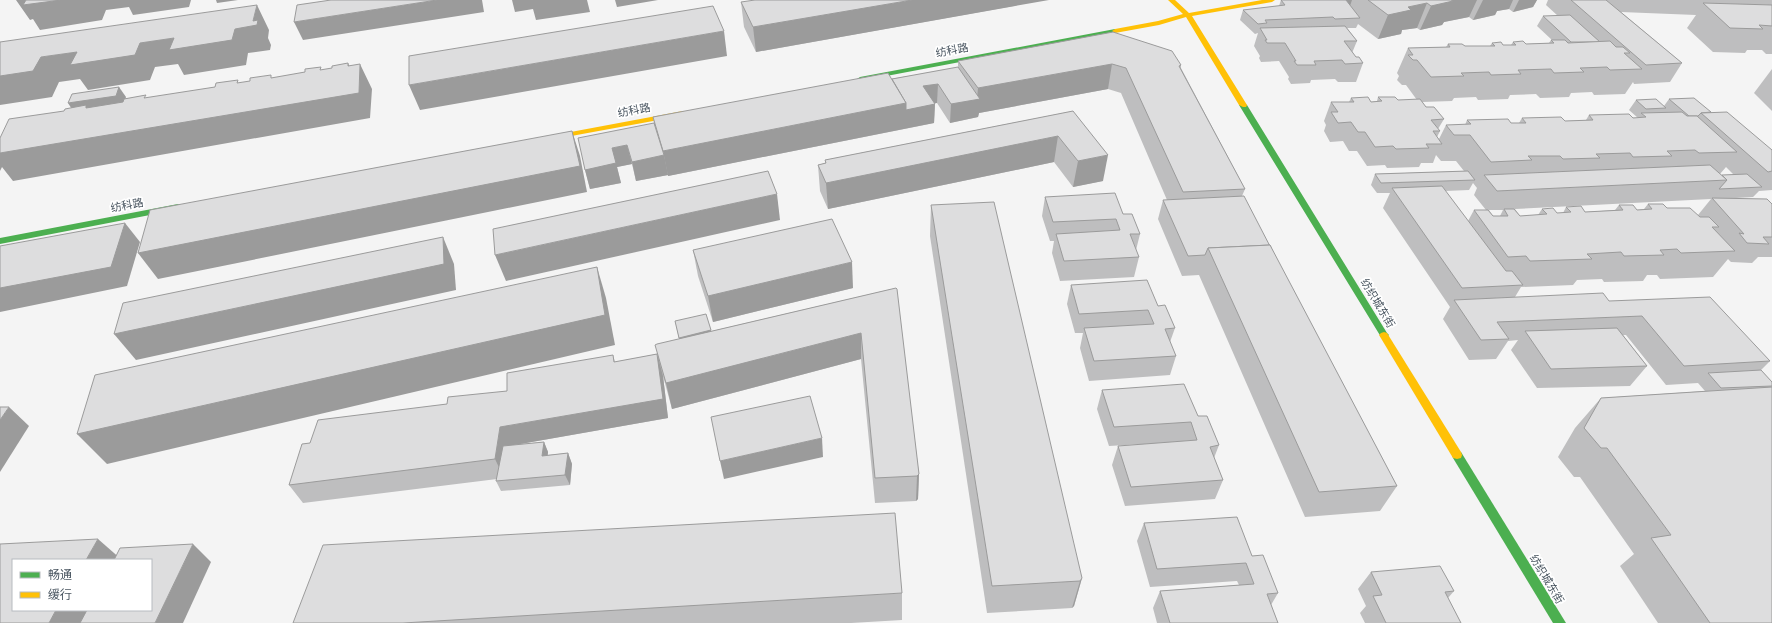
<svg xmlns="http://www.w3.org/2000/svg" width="1772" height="623" viewBox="0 0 1772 623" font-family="Cabin,'Noto Sans SC',sans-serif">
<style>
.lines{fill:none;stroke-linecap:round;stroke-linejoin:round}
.fast{fill:#4caf50;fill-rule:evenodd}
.slow{fill:#ffc107;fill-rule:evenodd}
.wall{fill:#bebebf;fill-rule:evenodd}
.shaded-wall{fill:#9b9b9b}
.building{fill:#ddddde;stroke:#9b9b9b}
.labels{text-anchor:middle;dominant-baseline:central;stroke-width:3.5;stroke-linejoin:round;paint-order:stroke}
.street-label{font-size:11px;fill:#4a5661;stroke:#fff}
</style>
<rect width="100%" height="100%" fill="#f4f4f4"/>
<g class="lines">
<!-- fast -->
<g class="fast">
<polygon points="1115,29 1117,30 1117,32 860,81 857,79 860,77"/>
<polygon points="1240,103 1243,103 1247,105 1387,333 1389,335 1387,337 1381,337 1239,105"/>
<polygon points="178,204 181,205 182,207 181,209 0,244 0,238"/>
<polygon points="1457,451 1461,452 1566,623 1553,623 1453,458 1452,455 1453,452"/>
</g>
<!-- slow -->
<g class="slow">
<polygon points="1168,0 1175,0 1189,13 1262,0 1275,0 1272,2 1192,16 1247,105 1246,107 1243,107 1239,105 1186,17 1159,25 1115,33 1112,31 1115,29 1158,21 1183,14"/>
<polygon points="683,111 687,113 686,115 544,141 540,139 544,137"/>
<polygon points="1384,332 1387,333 1461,452 1462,455 1461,458 1457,459 1453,458 1379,335 1381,333"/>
</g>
</g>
<!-- wall -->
<g class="wall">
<polygon points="1281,0 1537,0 1533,7 1513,12 1509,9 1497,11 1495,15 1473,20 1469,17 1444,22 1442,25 1420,30 1417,28 1402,30 1401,34 1378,39 1358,24 1356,28 1347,28 1357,41 1352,53 1356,57 1363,63 1356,82 1338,82 1335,79 1311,80 1310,83 1291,84 1288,79 1289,77 1279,61 1261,62 1259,58 1260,56 1254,46 1258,33 1255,34 1240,20 1243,10 1279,6"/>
<path d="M1548,0H1772V54H1766L1762,50H1747L1745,53L1713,52L1687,28L1696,15L1621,12L1682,63L1670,82L1634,84L1633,82L1625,94L1594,95L1592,92L1571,93L1569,97L1540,98L1536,94L1510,95L1508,99L1478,100L1476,97L1454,98L1452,101L1422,102L1426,107L1444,119L1438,129L1440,131L1437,137L1439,139L1446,125H1465L1467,120L1511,123H1519L1522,118L1565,121L1586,120L1589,115L1638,118L1629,110L1636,100L1664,106L1669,99L1711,112L1772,150V190L1759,191L1753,197L1736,198L1772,204V257H1758L1752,263L1731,262L1728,259L1713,277L1660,279L1657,275H1647L1643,281L1604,282L1602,279L1577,280L1573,285L1521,287L1515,297L1609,301L1770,361L1761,370L1772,382V623H1658L1620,566L1634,554L1580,477H1574L1558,457L1575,428L1601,398L1705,391L1698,383L1666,385L1626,335H1623L1647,366L1630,386L1537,388L1511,350L1518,340L1508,341L1496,359L1469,360L1443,319L1450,307L1383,208L1390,193H1377L1371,185L1375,174L1464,171L1456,161H1441L1436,155L1433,163H1421L1419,167L1387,168L1385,165L1367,166L1357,151H1349L1343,141L1330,142L1324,131L1326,125L1324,121L1331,102H1349L1351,98L1371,102L1377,101L1378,97L1398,100H1417L1406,85H1402L1397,80L1399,76L1397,73L1408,48L1446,47L1448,44L1465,46H1490L1492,43L1503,45H1511L1513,42L1526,44L1549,43L1551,40H1552L1537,26L1543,16H1558L1546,5ZM1726,167L1734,175H1722L1720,174ZM1473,183L1477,188L1474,195L1486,210H1474L1468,221L1445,191L1469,190ZM1711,199L1698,215L1648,204L1644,209L1637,210L1619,205L1615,210L1585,212L1566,207L1563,213H1557L1542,209L1538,215L1520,216L1515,209ZM1489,210H1503L1500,216H1493Z"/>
<polygon points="741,2 1014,6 756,52 744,27"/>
<polygon points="958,61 1181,65 1181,68 1245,189 1242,196 1273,252 1397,486 1380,511 1305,517 1199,275 1182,276 1158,219 1163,200 1167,200 1121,93 1108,89 979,113 978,117 950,123 937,103 934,103 935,104 934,123 668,176 668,175 636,181 632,164 617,167 621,183 590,189 585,170 654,123 653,117 958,68"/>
<polygon points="1772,69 1772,111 1754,93"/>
<polygon points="1073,111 1103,181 1073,187 1054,162 828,209 820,191 818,165 825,163 825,160"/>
<polygon points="1045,197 1123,214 1140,234 1136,250 1139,257 1134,277 1060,281 1052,253 1054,241 1050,241 1042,216"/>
<polygon points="931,205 1082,578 1074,606 1072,608 987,613 930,236"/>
<polygon points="693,250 853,288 713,322 698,276"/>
<polygon points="1071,285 1158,306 1175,328 1170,342 1176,356 1170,375 1089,381 1080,348 1083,333 1075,333 1067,304"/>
<polygon points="896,288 919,474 918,499 916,501 875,503 861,359 672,409 663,376 668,418 520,444 544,442 548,452 548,455 568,453 572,464 570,485 501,491 496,481 497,479 303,503 289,485 447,404 507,391 613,355 615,362 657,354 679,339 675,321 712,331"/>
<polygon points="1102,390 1198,416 1219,445 1214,458 1223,480 1215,499 1125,506 1112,465 1118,446 1142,444 1109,446 1097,409"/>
<polygon points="1144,523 1252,556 1278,593 1271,605 1278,623 1157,623 1153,608 1160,591 1239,585 1237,581 1150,587 1137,541"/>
<polygon points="1371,572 1454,591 1448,598 1461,623 1365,623 1360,613 1366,606 1358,589"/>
<polygon points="902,593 902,620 851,623 293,623"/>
</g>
<!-- shaded-wall -->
<g class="shaded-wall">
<polygon points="16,0 191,0 189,7 133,15 129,7 106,10 102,20 40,30 33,19 30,20"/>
<polygon points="216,0 238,0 217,3"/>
<polygon points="437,0 482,0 484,12 303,40 294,22"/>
<polygon points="512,0 587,0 590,12 536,20 533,9 515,12"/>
<polygon points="615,0 658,0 617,7"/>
<polygon points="912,0 1049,0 756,52 753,27"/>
<polygon points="1346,0 1352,0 1350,6 1344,7"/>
<polygon points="1449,0 1477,0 1469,17 1444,22 1442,25 1420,30 1431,6"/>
<polygon points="1483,0 1513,0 1509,9 1497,11 1495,15 1473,20"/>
<polygon points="1519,0 1537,0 1533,7 1513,12"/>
<polygon points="1427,3 1417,28 1402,30 1401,34 1378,39 1388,15 1408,7"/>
<polygon points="257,5 269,30 268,38 271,45 270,50 248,53 246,65 184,75 178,64 155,67 150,80 88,90 80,79 59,82 52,97 0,105 0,76 41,57 235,29 253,21"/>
<polygon points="724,31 727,56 420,110 409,85"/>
<polygon points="348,63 359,87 360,64 372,89 370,118 13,181 2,167 0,171 0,153 348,66"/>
<polygon points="1112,64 1108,89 979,113 978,117 950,123 951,104 977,99 978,88"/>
<polygon points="938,84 937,103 923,105 923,86"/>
<polygon points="119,87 126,97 123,106 75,114 68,103"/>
<polygon points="906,103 935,104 934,123 668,176 663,151"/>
<polygon points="572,131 580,156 587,192 158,279 138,253"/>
<polygon points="1058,136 1054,162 828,209 826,183"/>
<polygon points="627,145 632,164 617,167 621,183 590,189 585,170 612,148"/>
<polygon points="664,155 668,175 636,181 632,162"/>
<polygon points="1108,155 1103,181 1073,187 1078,161"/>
<polygon points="777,194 780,220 506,281 495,255"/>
<polygon points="125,223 140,242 127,286 0,312 0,288"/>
<polygon points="443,237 454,264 456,290 136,360 114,334"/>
<polygon points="852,262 853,288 713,322 708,296"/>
<polygon points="597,267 606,298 615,345 107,464 77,434"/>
<polygon points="711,330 713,340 681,348 679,338"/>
<polygon points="861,333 861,359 672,409 666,383"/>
<polygon points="658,357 663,376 668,418 509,446 504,478 495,459 500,427"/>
<polygon points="9,407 29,426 0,472 0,420"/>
<polygon points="822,438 823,457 724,479 720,461"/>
<polygon points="544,442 548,452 546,466 542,456"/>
<polygon points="568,453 572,464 570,485 565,475"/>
<polygon points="919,474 918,499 916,501 917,476"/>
<polygon points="98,539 122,560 86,560"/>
<polygon points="193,544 211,562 183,623 155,623"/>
<polygon points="1082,578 1074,606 1072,608 1080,581"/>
<polygon points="56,610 106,610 99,623 49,623"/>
</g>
<!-- building -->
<g class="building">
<polygon points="26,0 61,0 23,5"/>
<polygon points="331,0 437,0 294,22 297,5"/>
<polygon points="755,0 912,0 753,27 741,2"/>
<polygon points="1281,0 1346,0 1360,18 1335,19 1333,17 1265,20 1267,23 1258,24 1243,10 1285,5"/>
<polygon points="1368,0 1451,0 1453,1 1431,6 1427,3 1408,7 1411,10 1388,15"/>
<polygon points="1571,0 1606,0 1682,63 1646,65"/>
<polygon points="1703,3 1772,5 1772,26 1759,25 1763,29 1730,28"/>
<polygon points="257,5 253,21 258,20 257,25 235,29 232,40 169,50 174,38 140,43 135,55 70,65 77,52 41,57 33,71 0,76 0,42"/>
<polygon points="713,6 724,31 409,85 409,56"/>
<polygon points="1570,15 1600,42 1571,42 1543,16"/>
<polygon points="1345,26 1357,41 1344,41 1356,57 1359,57 1363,63 1345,64 1342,60 1314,61 1316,65 1297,65 1294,61 1296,61 1285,43 1267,43 1265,40 1267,40 1260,28"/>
<polygon points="1113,32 1172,51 1181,65 1179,66 1245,189 1183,192 1126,68 1112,64 978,88 958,61"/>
<polygon points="1551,40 1565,40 1568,43 1610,41 1616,47 1623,47 1630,53 1624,53 1642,69 1610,70 1607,67 1580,68 1584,72 1554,73 1551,69 1518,70 1521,74 1491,75 1489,72 1461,73 1464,76 1431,77 1417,60 1413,60 1408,55 1413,55 1408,48 1450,47 1448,44 1462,44 1465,46 1495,46 1492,43 1501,42 1503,45 1516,45 1513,42 1523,41 1526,44 1554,43"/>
<polygon points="348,63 348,66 360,64 359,93 0,153 0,138 9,119 64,111 65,109 86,105 86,108 123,102 124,99 146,95 144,98 215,87 216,83 238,80 237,83 250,81 250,78 271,75 271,78 305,72 305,69 321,67 320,70 332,68 332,66"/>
<polygon points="958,67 980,99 951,104 938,84 923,86 935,104 906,110 906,103 892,79"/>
<polygon points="888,73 906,103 663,151 653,117"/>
<polygon points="119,87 116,96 68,103 72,94"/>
<polygon points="1368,97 1371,102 1382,101 1378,97 1395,97 1398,100 1420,99 1426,107 1434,107 1444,119 1431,120 1440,131 1433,131 1442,144 1426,144 1429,148 1396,149 1393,146 1375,147 1365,132 1358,132 1351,122 1338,123 1331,112 1338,112 1331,102 1354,102 1351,98"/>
<polygon points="1694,98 1711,112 1701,113 1698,116 1689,116 1669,99"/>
<polygon points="1656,99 1666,108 1646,109 1636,100"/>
<polygon points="1073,111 1108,155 1078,161 1058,136 826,183 818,165 826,163 825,160"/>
<polygon points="1682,112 1687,116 1697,116 1737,152 1699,153 1695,150 1667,151 1672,156 1633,157 1630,153 1596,154 1600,158 1563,159 1560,156 1528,156 1532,160 1491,162 1470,135 1454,135 1446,125 1471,124 1467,120 1508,119 1511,123 1526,123 1522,118 1561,117 1565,121 1593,120 1589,115 1629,114 1633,118 1646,117 1641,113"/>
<polygon points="1727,112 1772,150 1772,171 1768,172 1701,113"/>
<polygon points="654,123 664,155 632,162 627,145 612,148 616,163 585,170 578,138"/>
<polygon points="572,131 580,166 138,253 150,210"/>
<polygon points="1710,165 1727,180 1497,191 1484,175"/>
<polygon points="768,171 777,194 495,255 493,229"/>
<polygon points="1468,171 1475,180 1381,183 1375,174"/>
<polygon points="1747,174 1762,187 1719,189 1727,180 1722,175"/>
<polygon points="1442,186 1506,271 1512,271 1523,285 1462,288 1392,188"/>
<polygon points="1115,193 1123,214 1132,214 1140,234 1130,234 1139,257 1064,261 1056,234 1120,230 1116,219 1053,222 1045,197"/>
<polygon points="1244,196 1273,252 1270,245 1208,248 1205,255 1188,256 1163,200"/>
<polygon points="1712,198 1767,199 1772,204 1772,237 1763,237 1769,244 1747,243 1739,233 1744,234"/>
<polygon points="994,202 1082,578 1080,581 992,586 931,205"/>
<polygon points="1648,204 1663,204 1667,208 1690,208 1700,217 1709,217 1719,227 1712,227 1735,251 1681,253 1677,249 1660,250 1664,255 1624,256 1621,252 1587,254 1592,259 1530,261 1526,256 1508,257 1474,210 1488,210 1493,216 1508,216 1504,209 1514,209 1520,216 1547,214 1542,209 1553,208 1557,213 1571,212 1566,207 1581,206 1585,212 1623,210 1619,205 1633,205 1637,210 1652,209"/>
<polygon points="832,219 852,262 708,296 693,250"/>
<polygon points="125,223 111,267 0,288 0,246"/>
<polygon points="443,237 444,264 114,334 123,303"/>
<polygon points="1270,245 1397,486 1319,492 1208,248"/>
<polygon points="597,267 605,315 77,434 95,375"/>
<polygon points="1147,280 1158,306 1165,305 1175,328 1165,329 1176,356 1094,361 1084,328 1154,324 1148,310 1079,314 1071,285"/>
<polygon points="896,288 897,289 919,474 917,476 875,478 861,333 666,383 655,345 657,344"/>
<polygon points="1603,293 1609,301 1710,297 1770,361 1684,366 1642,316 1497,322 1509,339 1481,340 1454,300"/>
<polygon points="706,314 711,330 679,338 675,321"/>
<polygon points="1617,328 1647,366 1551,369 1525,331"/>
<polygon points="657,354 663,399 500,427 495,459 289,485 302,444 310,443 318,420 447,404 448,397 507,391 507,373 613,355 614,362"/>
<polygon points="1761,370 1772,382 1772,386 1721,388 1708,373"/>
<polygon points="1184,384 1198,416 1207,416 1219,445 1210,447 1223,480 1131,487 1118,446 1197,440 1191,422 1114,427 1102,390"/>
<polygon points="1772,387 1772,623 1710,623 1651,538 1671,535 1607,448 1601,448 1584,428 1601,398"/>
<polygon points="810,396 822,438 720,461 711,417"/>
<polygon points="0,407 9,407 0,420"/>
<polygon points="544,442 542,456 568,453 565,475 496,481 503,446"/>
<polygon points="895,513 902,593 403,623 293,623 323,545"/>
<polygon points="1237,517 1252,556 1263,555 1278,593 1267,594 1278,623 1170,623 1160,591 1254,584 1246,563 1157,569 1144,523"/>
<polygon points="98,539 86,560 13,560 13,610 56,610 49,623 0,623 0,544"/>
<polygon points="193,544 155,623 80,623 87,610 151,610 151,560 114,560 120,548"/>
<polygon points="1440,566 1454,591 1445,592 1461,623 1386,623 1373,596 1382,595 1371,572"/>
</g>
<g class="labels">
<!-- street labels -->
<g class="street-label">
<text transform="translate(952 50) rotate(-11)">纺科路</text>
<text transform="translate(634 110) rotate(-11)">纺科路</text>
<text transform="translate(127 205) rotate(-11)">纺科路</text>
<text transform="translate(1378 303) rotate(59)">纺织城东街</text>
<text transform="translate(1547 579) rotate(59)">纺织城东街</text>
</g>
</g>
<!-- legend -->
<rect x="12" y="559" width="140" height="52" fill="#ffffff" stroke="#b7bbc0"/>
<rect x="20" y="572" width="20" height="6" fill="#4caf50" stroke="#b7bbc0"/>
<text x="48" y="579" font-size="12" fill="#4a5661">畅通</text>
<rect x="20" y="592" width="20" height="6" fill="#ffc107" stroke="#b7bbc0"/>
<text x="48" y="599" font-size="12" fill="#4a5661">缓行</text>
</svg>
